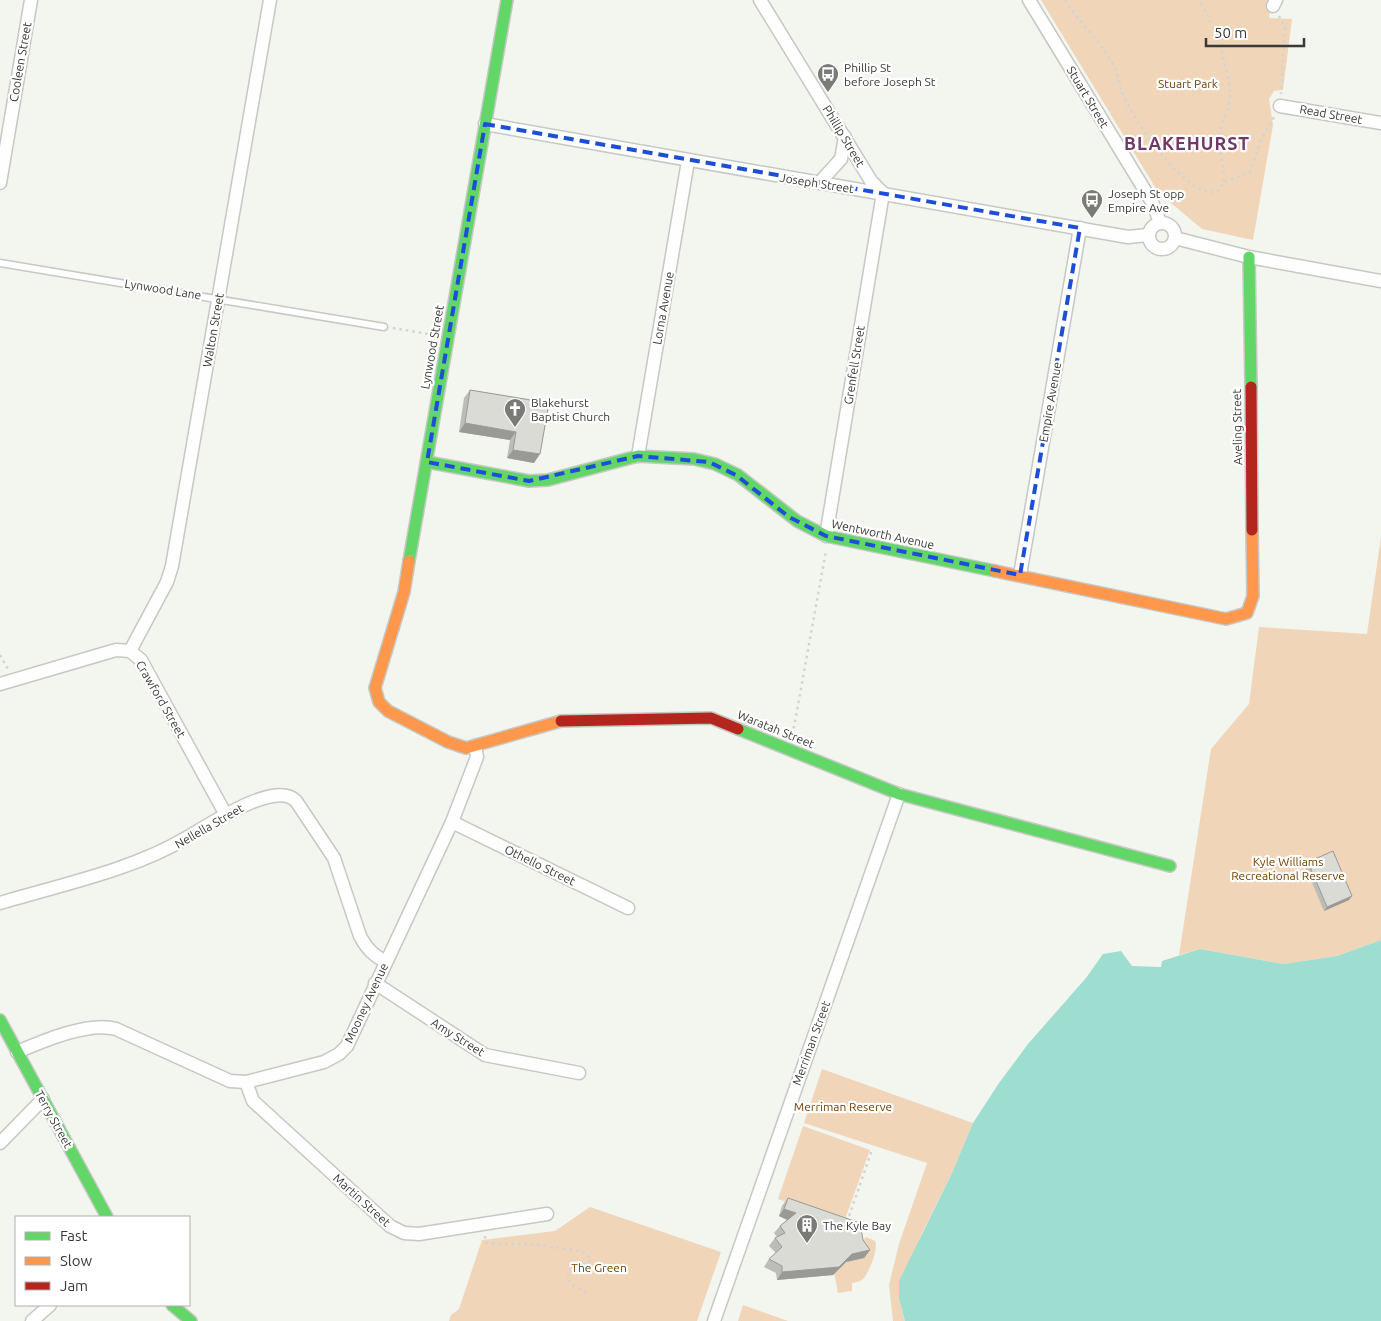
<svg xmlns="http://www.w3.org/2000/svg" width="1381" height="1321" viewBox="0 0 1381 1321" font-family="Ubuntu,sans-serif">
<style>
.green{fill:#f0d5b9}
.water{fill:#9dded0}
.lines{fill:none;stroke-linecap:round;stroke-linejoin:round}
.lane-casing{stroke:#c6c8c4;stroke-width:9}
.street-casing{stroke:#c6c8c4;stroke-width:15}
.fast-casing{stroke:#c6c8c4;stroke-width:14}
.slow-casing{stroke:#c6c8c4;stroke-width:14}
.jam-casing{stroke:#c6c8c4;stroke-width:14}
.path{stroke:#d3d4d1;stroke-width:2.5;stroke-dasharray:2.5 4;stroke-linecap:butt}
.lane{stroke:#fdfefd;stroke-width:6}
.street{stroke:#fdfefd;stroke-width:12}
.fast{stroke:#63d668;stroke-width:11}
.slow{stroke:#ff974d;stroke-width:11}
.jam{stroke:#b3261e;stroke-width:11}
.wall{fill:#bcbcb8}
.shaded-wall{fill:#999996}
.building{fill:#dbdbd6;stroke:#999996}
.marked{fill:none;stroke:#1d4ed8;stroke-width:4;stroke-dasharray:10 6;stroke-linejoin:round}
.labels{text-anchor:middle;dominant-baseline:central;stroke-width:4.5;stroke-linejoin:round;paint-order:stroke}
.street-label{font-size:12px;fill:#393a36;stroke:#fff}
.poi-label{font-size:12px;fill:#393a36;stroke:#fff;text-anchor:start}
.park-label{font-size:12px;fill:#744000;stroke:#fff}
.district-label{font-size:18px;font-weight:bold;letter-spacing:1px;fill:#713967;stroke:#fff}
</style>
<rect width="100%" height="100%" fill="#f3f5ef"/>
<!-- green -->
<g class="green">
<polygon points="1041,0 1271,0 1269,18 1292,19 1283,90 1274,91 1269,99 1273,125 1253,240 1202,229 1158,192"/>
<polygon points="1381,537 1381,940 1337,956 1283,964 1200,949 1179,955 1211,749 1249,704 1259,627 1367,634"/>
<polygon points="822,1069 973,1123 952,1173 922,1233 899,1299 905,1321 893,1321 889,1285 899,1244 927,1163 804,1123"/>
<polygon points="803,1126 870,1150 844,1222 778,1199"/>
<polygon points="590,1207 721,1252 697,1321 449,1321 451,1315 459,1309 482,1240 555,1231"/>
<path d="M866,1237L875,1241C879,1248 869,1273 863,1279C860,1282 856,1282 852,1283V1291L838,1293L834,1272Z"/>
<polygon points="743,1305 788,1321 738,1321"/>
</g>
<!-- water -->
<polygon class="water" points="1381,940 1381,1321 905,1321 899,1299 899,1281 952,1173 973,1123 999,1083 1028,1044 1086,978 1103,954 1121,951 1132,966 1161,967 1162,961 1200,949 1283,964 1337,956"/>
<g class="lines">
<!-- lane casing -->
<g class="lane-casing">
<polyline id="lane" points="0,263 384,327"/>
</g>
<!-- street casing -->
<g class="street-casing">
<g id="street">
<polyline points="760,0 871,181 883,193"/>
<polyline points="1029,0 1152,202 1160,222"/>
<polyline points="1273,6 1276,0"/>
<polyline points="1280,106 1381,123"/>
<polyline points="485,124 1128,237 1148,235"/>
<polyline points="0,183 31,0"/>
<polyline points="819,183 841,159 845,137"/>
<circle cx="1162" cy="236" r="13"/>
<polyline points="1175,238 1249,257 1381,281"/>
<polyline points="638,456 688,161"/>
<polyline points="826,536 883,193"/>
<polyline points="1020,575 1080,228"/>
<polyline points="130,651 167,582 172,566 270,0"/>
<polyline points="0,684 116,650 130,651 141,660 226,815"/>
<polyline points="452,822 628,908"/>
<path d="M0,903C60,885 133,870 186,838C206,827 275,779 296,801L334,858L360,936C367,949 373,955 386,962"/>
<polyline points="375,983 485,1055 579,1073"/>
<path d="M17,1052C43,1041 89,1021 116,1029L230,1081L246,1082L324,1062L339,1054L347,1046L452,822L477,757L475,746"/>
<polyline points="246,1082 253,1101 390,1226 404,1233 419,1234 547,1214"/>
<polyline points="0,1143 43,1099"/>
<polyline points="32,1321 50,1305"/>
<polyline points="714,1321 899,794"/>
</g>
</g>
<!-- fast casing -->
<g class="fast-casing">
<g id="fast">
<polyline points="1249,257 1251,387"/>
<polyline points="427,462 529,481 548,480 638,456 694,459 715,464 738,475 797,521 826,536 995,571"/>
<polyline points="409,561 507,0"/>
<polyline points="738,729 899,794 1170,866"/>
<polyline points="0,1020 107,1217"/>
<polyline points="172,1305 191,1321"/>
</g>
</g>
<!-- slow casing -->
<g class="slow-casing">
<g id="slow">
<polyline points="409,561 404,592 375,688 379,702 388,711 448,742 466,748 561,721"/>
<polyline points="995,571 1226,619 1247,613 1253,596 1252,530"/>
</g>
</g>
<!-- jam casing -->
<g class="jam-casing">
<g id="jam">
<polyline points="1251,387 1252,530"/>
<polyline points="561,721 711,718 738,729"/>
</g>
</g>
<!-- path -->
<g class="path">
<path d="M1065,0C1080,23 1102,43 1115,68C1118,75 1119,83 1121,90C1132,118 1174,178 1202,190C1208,193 1214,192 1220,190C1229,175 1219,158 1219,142C1218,125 1229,113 1230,97C1231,77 1212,12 1197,0"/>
<polyline points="1279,16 1285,27 1281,94"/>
<polyline points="1225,182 1250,172 1261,140 1275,115"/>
<polyline points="393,328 434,335"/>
<polyline points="0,655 8,669"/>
<polyline points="790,734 794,727 826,551"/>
<polyline points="847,1222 872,1150"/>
<polyline points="485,1236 486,1243 540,1245 584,1252 591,1260 568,1274 570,1284 586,1292"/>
</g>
<!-- lane -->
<use href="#lane" class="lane"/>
<!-- street -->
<use href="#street" class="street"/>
<!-- fast -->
<use href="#fast" class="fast"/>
<!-- slow -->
<use href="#slow" class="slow"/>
<!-- jam -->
<use href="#jam" class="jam"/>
</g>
<!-- wall -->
<g class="wall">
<polygon points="470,390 549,403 534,463 507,458 510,440 459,432 464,398"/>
<polygon points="1308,862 1349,900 1324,911 1305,866"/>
<polygon points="788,1198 863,1240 870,1250 864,1258 846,1262 833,1275 777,1280 776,1273 764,1267 769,1259 776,1253 769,1246 775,1238 777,1237 774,1233 780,1226 787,1220 779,1216 782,1206"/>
</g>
<!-- shaded-wall -->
<g class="shaded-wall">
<polygon points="465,423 516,432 510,440 459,432"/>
<polygon points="513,450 540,454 534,463 507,458"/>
<polygon points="1352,896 1349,900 1324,911 1327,907"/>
<polygon points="784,1209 796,1213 790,1221 779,1216"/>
<polygon points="870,1250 864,1258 846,1262 833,1275 777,1280 782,1272 852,1254"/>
</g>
<!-- building -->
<g class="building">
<polygon points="470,390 549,403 540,454 513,450 516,432 465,423"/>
<polygon points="1333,851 1352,896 1327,907 1308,862"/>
<polygon points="788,1198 860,1223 863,1240 870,1250 852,1254 839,1267 782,1272 782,1266 769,1259 782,1247 775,1238 785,1233 780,1226 796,1213 784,1209"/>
</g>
<!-- marked area -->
<path class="marked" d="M485,124L1080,228L1020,575L826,536L789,517L736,475L709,462L638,456L529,481L427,462Z"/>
<!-- icons -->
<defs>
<g id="bus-pin" transform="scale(1.125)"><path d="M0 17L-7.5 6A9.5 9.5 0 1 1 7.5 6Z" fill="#7a7b77" stroke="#fff"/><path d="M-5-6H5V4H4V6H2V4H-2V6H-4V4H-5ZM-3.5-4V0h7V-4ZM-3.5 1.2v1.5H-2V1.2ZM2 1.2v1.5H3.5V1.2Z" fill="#fff"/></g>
<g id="church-pin" transform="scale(1.125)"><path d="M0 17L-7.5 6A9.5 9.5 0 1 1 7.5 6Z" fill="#7a7b77" stroke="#fff"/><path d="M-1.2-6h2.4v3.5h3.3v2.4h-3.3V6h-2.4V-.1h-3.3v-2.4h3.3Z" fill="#fff"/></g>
<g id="building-pin" transform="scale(1.125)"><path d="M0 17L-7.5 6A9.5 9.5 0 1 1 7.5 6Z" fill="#7a7b77" stroke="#fff"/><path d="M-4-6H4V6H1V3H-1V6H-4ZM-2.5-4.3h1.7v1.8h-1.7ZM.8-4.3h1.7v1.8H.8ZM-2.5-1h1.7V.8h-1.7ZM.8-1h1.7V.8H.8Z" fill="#fff"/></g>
</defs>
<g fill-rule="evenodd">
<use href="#bus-pin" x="828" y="74"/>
<use href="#bus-pin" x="1092" y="200"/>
<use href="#church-pin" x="515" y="409"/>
<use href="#building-pin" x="807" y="1225"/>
</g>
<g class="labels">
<!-- street labels -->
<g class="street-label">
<text transform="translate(20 62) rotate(-80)">Cooleen Street</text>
<text transform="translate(1088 97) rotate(59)">Stuart Street</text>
<text transform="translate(1331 114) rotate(10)">Read Street</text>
<text transform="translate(844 136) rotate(59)">Phillip Street</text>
<text transform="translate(817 183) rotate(9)">Joseph Street</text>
<text transform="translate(163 289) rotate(9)">Lynwood Lane</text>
<text transform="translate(663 308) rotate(-80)">Lorna Avenue</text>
<text transform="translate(213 330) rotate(-80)">Walton Street</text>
<text transform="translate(432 347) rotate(-80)">Lynwood Street</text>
<text transform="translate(854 365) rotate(-81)">Grenfell Street</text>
<text transform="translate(1050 402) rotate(-80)">Empire Avenue</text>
<text transform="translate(1237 427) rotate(-91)">Aveling Street</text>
<text transform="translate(883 534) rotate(12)">Wentworth Avenue</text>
<text transform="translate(161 699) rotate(60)">Crawford Street</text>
<text transform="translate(776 729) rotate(22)">Waratah Street</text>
<text transform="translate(209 826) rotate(-30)">Nellella Street</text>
<text transform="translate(540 865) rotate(26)">Othello Street</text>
<text transform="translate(366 1003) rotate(-65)">Mooney Avenue</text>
<text transform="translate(458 1037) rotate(32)">Amy Street</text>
<text transform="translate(811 1043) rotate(-70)">Merriman Street</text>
<text transform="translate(54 1119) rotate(61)">Terry Street</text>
<text transform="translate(362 1200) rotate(42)">Martin Street</text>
</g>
<!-- poi labels -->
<g class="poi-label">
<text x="844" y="67">Phillip St<tspan x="844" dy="14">before Joseph St</tspan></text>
<text x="1108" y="193">Joseph St opp<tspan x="1108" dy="14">Empire Ave</tspan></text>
<text x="531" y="402">Blakehurst<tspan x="531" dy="14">Baptist Church</tspan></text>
<text x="823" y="1225">The Kyle Bay</text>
</g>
<!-- park labels -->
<g class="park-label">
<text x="1188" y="83">Stuart Park</text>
<text x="1288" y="861">Kyle Williams<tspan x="1288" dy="14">Recreational Reserve</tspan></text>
<text x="843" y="1106">Merriman Reserve</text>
<text x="599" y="1267">The Green</text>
</g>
<!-- district labels -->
<g class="district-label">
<text x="1187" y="143">BLAKEHURST</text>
</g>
</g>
<!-- legend -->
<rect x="15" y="1216" width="175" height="90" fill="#ffffff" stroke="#b0b0af"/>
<rect x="25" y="1232" width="25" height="8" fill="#63d668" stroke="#b0b0af"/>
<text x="60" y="1241" font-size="15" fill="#393a36">Fast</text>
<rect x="25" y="1257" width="25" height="8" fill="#ff974d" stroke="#b0b0af"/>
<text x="60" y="1266" font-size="15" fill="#393a36">Slow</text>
<rect x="25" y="1282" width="25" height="8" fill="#b3261e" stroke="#b0b0af"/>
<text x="60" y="1291" font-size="15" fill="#393a36">Jam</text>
<!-- scale -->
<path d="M1206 38v8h98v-8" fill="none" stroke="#393a36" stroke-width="2.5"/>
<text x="1214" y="38" font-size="15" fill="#393a36" stroke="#ffffff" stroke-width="4" paint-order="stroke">50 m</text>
</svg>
